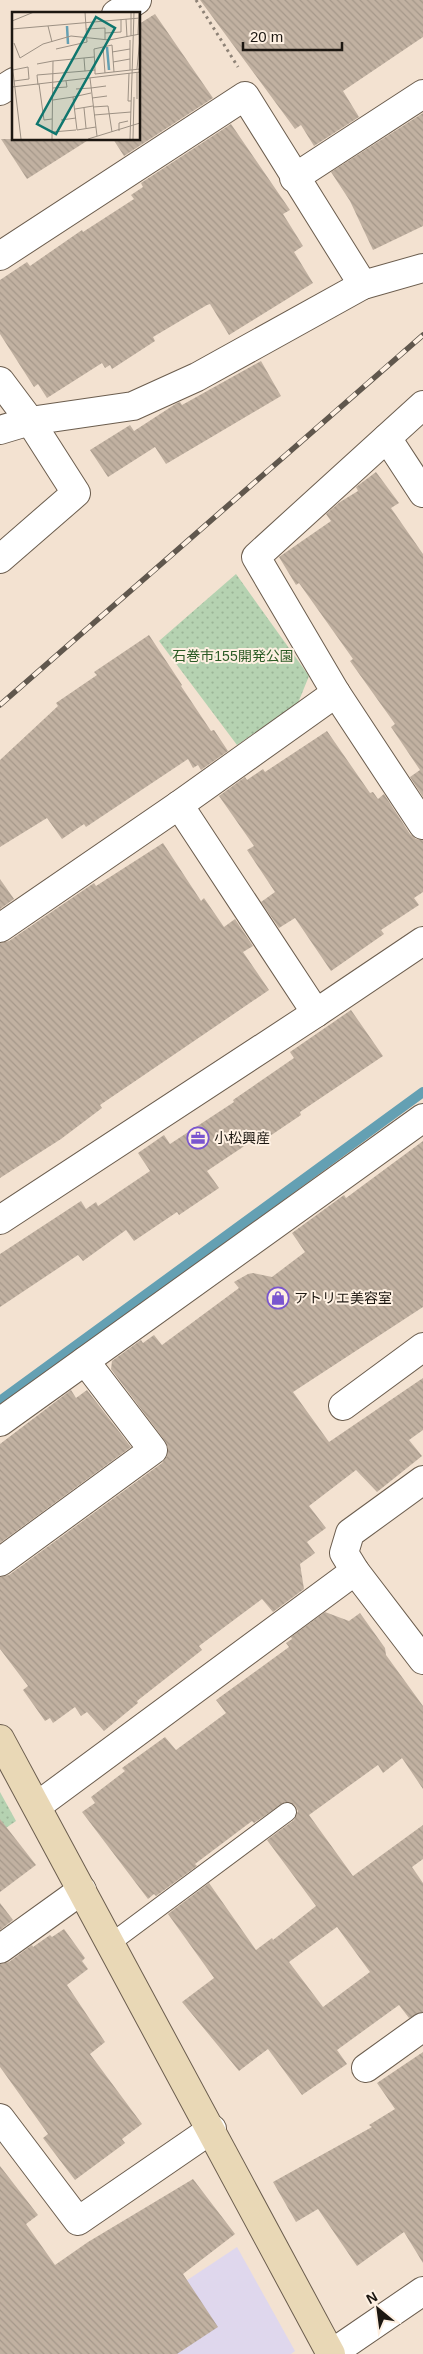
<svg xmlns="http://www.w3.org/2000/svg" width="423" height="2354" viewBox="0 0 423 2354" font-family="Helvetica,'Noto Sans JP',sans-serif">
<style>
.education{fill:#dfd7ed}
.park{fill:url(#park-dots)}
.lines{fill:none;stroke-linecap:round;stroke-linejoin:round}
.stream{stroke:#64a0b3;stroke-width:10}
.building{fill:url(#building-back-hatch);fill-rule:evenodd}
.lane-casing{stroke:#6b5d4e;stroke-width:20}
.street-casing{stroke:#6b5d4e;stroke-width:30}
.secondary-casing{stroke:#6b5d4e;stroke-width:30}
.path{stroke:#8d8276;stroke-width:3;stroke-dasharray:2.5 4;stroke-linecap:butt}
.lane{stroke:#fff;stroke-width:18}
.street{stroke:#fff;stroke-width:28}
.secondary{stroke:#e9d8b6;stroke-width:28}
.rail-casing{stroke:#60574d;stroke-width:5.5}
.rail{stroke:#fef0e2;stroke-width:4;stroke-dasharray:11;stroke-linecap:butt}
.labels{text-anchor:middle;dominant-baseline:central;stroke-width:4;stroke-linejoin:round;paint-order:stroke}
.park-label{font-size:14px;fill:#2c5b25;stroke:#fef0e2}
.poi-label{font-size:14px;fill:#1c1711;stroke:#fef0e2;text-anchor:start}
.inset-river{fill:none;stroke:#64a0b3;stroke-width:2.5}
.inset-road{fill:none;stroke:#9d9184;stroke-width:1}
.view{fill:#0f766e;fill-opacity:0.15;stroke:#0f766e;stroke-width:2.5}
.inset-edge{fill:none;stroke:#1c1711;stroke-width:2.5}
</style>
<defs>
<pattern id="park-dots" width="8" height="8" patternUnits="userSpaceOnUse" patternTransform="scale(1.25)"><rect width="8" height="8" fill="#b5d2b1"/><path d="M2 2h.1M6 6h.1" fill="none" stroke="#9bb497" stroke-width="1.8" stroke-linecap="round"/></pattern>
<pattern id="building-back-hatch" width="6" height="6" patternUnits="userSpaceOnUse" patternTransform="scale(1.25)"><rect width="6" height="6" fill="#c1b1a1"/><path d="M-1 5l2 2M0 0l6 6M5-1l2 2" fill="none" stroke="#a5988a"/></pattern>
</defs>
<rect width="100%" height="100%" fill="#f3e2d1"/>
<!-- education -->
<polygon class="education" points="237,2247 295,2351 291,2354 76,2354"/>
<!-- park -->
<g class="park">
<polygon points="236,574 309,676 298,703 237,745 159,641"/>
<polygon points="0,1792 16,1821 0,1832"/>
</g>
<g class="lines">
<!-- stream -->
<polyline class="stream" points="0,1401 423,1092"/>
</g>
<!-- building -->
<g class="building">
<polygon points="200,0 423,0 423,37 343,91 359,117 314,146 301,125 295,129"/>
<polygon points="155,14 213,98 124,156 113,139 139,139 139,24"/>
<polygon points="423,113 423,226 373,250 350,201 331,172"/>
<polygon points="231,124 290,210 283,214 303,246 294,252 313,283 229,335 210,304 207,305 153,337 155,341 112,369 110,365 105,368 102,363 47,398 38,384 34,387 0,334 0,280 27,262 30,266 82,230 83,232 134,199 131,195 143,187 141,183"/>
<polygon points="1,139 90,139 27,179"/>
<polygon points="261,361 281,396 166,464 155,447 108,477 90,450 130,425 134,431 177,403 180,402 182,405"/>
<polygon points="376,472 399,503 391,508 423,554 423,797 410,777 420,770 391,727 395,724 350,661 353,659 299,583 296,585 279,557 331,521 326,514 340,502 358,491 356,487"/>
<polygon points="149,635 182,685 181,686 211,731 214,730 228,751 201,770 198,765 193,768 188,759 86,827 84,824 62,839 47,818 0,847 0,760 58,706 56,703 97,675 94,672"/>
<polygon points="327,731 370,793 373,792 378,799 384,794 410,834 416,839 423,840 423,892 414,898 419,905 381,930 384,934 331,971 295,918 279,928 261,902 275,892 247,850 254,846 219,796 245,777 247,780 263,769 265,772"/>
<polygon points="163,843 201,901 204,898 224,927 235,919 253,946 243,952 269,990 100,1105 102,1108 61,1139 0,1178 0,943 9,941 94,883 96,886"/>
<polygon points="0,879 14,899 0,909"/>
<polygon points="351,1010 383,1056 300,1112 301,1115 261,1142 258,1137 207,1171 219,1188 179,1215 177,1212 134,1241 126,1230 83,1261 78,1255 0,1307 0,1254 81,1201 86,1209 96,1202 98,1206 150,1171 138,1153 164,1135 170,1144 234,1102 233,1100 294,1058 290,1052"/>
<polygon points="423,1141 423,1307 293,1392 329,1442 423,1378 423,1430 409,1440 422,1456 377,1492 356,1470 309,1506 326,1528 307,1542 315,1553 300,1564 304,1589 273,1612 262,1599 199,1646 202,1650 137,1701 138,1703 104,1731 87,1712 81,1716 75,1707 53,1723 50,1718 45,1721 23,1690 28,1686 0,1649 0,1577 9,1575 162,1463 167,1456 168,1448 165,1441 111,1369 112,1361 141,1340 143,1343 154,1335 162,1345 239,1288 234,1282 248,1274 253,1273 272,1277 305,1252 292,1233 344,1195 346,1198"/>
<polygon points="71,1390 76,1398 87,1390 131,1447 0,1543 0,1444"/>
<path d="M325,1612L349,1621L360,1613L385,1648L386,1655L423,1706V1789L402,1758L383,1773L378,1765L309,1815L353,1876L423,1825V1859L412,1867L423,1883V2012L409,2018L399,2005L337,2050L347,2064L302,2095L268,2049L239,2071L182,2002L214,1978L168,1914L209,1883L256,1950L272,1938L273,1940L316,1906L267,1840L294,1820L298,1811L295,1805L285,1802L254,1823L252,1821L195,1864L197,1866L156,1896L154,1894L148,1899L82,1812L95,1803L91,1797L125,1771L122,1768L165,1737L176,1750L226,1713L216,1700L289,1647L286,1643L292,1639L291,1637ZM337,1927L370,1972L323,2007L289,1962Z"/>
<polygon points="0,1819 36,1865 0,1892"/>
<polygon points="0,1903 13,1920 0,1930"/>
<polygon points="64,1929 85,1958 82,1961 88,1969 67,1985 105,2042 90,2054 142,2124 122,2139 125,2143 75,2180 43,2138 48,2134 0,2067 0,1964 9,1962 32,1945 33,1947 50,1935 52,1937"/>
<polygon points="423,2052 423,2263 404,2232 357,2266 318,2209 296,2222 273,2182 372,2127 369,2125 395,2109 377,2083"/>
<polygon points="0,2166 38,2215 26,2224 55,2265 88,2242 193,2179 235,2234 183,2274 218,2327 177,2354 0,2354"/>
</g>
<g class="lines">
<!-- lane casing -->
<g class="lane-casing">
<polyline id="lane" points="111,1943 287,1812"/>
</g>
<!-- street casing -->
<g class="street-casing">
<g id="street">
<polyline points="116,14 137,0"/>
<polyline points="0,91 14,82"/>
<polyline points="294,178 423,94"/>
<polyline points="0,256 245,96 363,285"/>
<polyline points="0,381 30,421 76,493 0,559"/>
<polyline points="423,405 256,557 336,693 423,825"/>
<polyline points="0,430 30,421 133,406 197,377 363,285 423,268"/>
<polyline points="387,438 423,493"/>
<polyline points="179,805 316,1013 423,941"/>
<polyline points="0,928 179,805 336,693"/>
<polyline points="0,1220 316,1013"/>
<polyline points="343,1406 423,1347"/>
<polyline points="0,1422 423,1118"/>
<polyline points="423,1480 350,1533 344,1553 355,1571 423,1660"/>
<polyline points="0,1562 153,1450 85,1361"/>
<polyline points="37,1806 355,1571"/>
<polyline points="0,1949 82,1890"/>
<polyline points="366,2068 423,2027"/>
<polyline points="0,2118 78,2221 212,2129"/>
<polyline points="331,2354 423,2291"/>
</g>
</g>
<!-- secondary casing -->
<g class="secondary-casing">
<polyline id="secondary" points="0,1739 331,2354"/>
</g>
<!-- path -->
<polyline class="path" points="196,0 238,67"/>
<!-- lane -->
<use href="#lane" class="lane"/>
<!-- street -->
<use href="#street" class="street"/>
<!-- secondary -->
<use href="#secondary" class="secondary"/>
<!-- rail casing -->
<g class="rail-casing">
<polyline id="rail" points="0,705 423,335"/>
</g>
<!-- rail -->
<use href="#rail" class="rail"/>
</g>
<!-- icons -->
<defs>
<g id="office-ring" transform="scale(1.125)"><circle r="9.5" fill="#fef0e2" stroke="#7a55cf" stroke-width="1.5"/><path d="M-6-3h4V-5.5h4V-3h4V5H-6ZM-1-4.5V-3h2v-1.5ZM-6 0V1H6V0Z" fill="#7a55cf"/></g>
<g id="shop-ring" transform="scale(1.125)"><circle r="9.5" fill="#fef0e2" stroke="#7a55cf" stroke-width="1.5"/><path d="M-5-2.5h2.3a2.7 3.5 0 0 1 5.4 0H5L5.5 6h-11ZM-1.5-2.5h3a1.5 2.3 0 0 0-3 0Z" fill="#7a55cf"/></g>
</defs>
<g fill-rule="evenodd">
<use href="#office-ring" x="198" y="1138"/>
<use href="#shop-ring" x="278" y="1298"/>
</g>
<g class="labels">
<!-- park labels -->
<g class="park-label">
<text x="233" y="656">石巻市155開発公園</text>
</g>
<!-- poi labels -->
<g class="poi-label">
<text x="214" y="1138">小松興産</text>
<text x="294" y="1298">アトリエ美容室</text>
</g>
</g>
<!-- overview -->
<g transform="translate(12 12)">
<rect width="128" height="128" fill="#f3e2d1"/>
<path class="inset-river" d="M55,14L56,32M95,35L97,58"/>
<path class="inset-road" d="M114,7L115,25M0,9L22,0M0,14V36M36,14L40,30M0,17L128,6M74,17L93,16V27M93,21L109,20V7M126,22L127,0M119,24V0M2,31L8,46L31,32L59,24L97,28L128,22M91,35L93,61M44,37L75,30L73,0M100,40L118,37M72,46L73,59L83,58V62L128,57M41,49L82,45M101,50L118,47M0,51L9,127M25,52L41,49L40,127M125,57L128,26M1,58L16,55L17,67L2,69M83,58L82,37L100,33L102,60M118,58V28M117,61L116,89H119M78,66L85,124M27,72L32,108L40,107M26,73L25,63L73,59M0,75L128,60M41,76L55,75L54,69M79,76L94,74M64,77L79,76M79,81L61,85L65,118L84,115M80,86L95,84M125,87V60M41,88L61,85M81,95L96,94L100,120M72,96L74,116M63,97L81,94M82,103L119,100M49,108L64,106M107,119V111L116,109M40,120L64,118M76,127L128,111M118,127L122,0M121,127L122,85"/>
<path class="view" d="M84,5L103,16L44,122L25,112Z"/>
<rect width="128" height="128" class="inset-edge"/>
</g>
<!-- north arrow -->
<g transform="translate(378 2309) rotate(331)" stroke="#fef0e2" stroke-width="4" paint-order="stroke">
<path d="M0-4L9 19L0 12L-9 19Z" fill="#1c1711"/>
<text y="-8" font-size="14" font-weight="bold" text-anchor="middle" fill="#1c1711">N</text>
</g>
<!-- scale -->
<path d="M243 42v8h99v-8" fill="none" stroke="#1c1711" stroke-width="2.5"/>
<text x="250" y="42" font-size="15" fill="#1c1711" stroke="#fef0e2" stroke-width="4" paint-order="stroke">20 m</text>
</svg>
